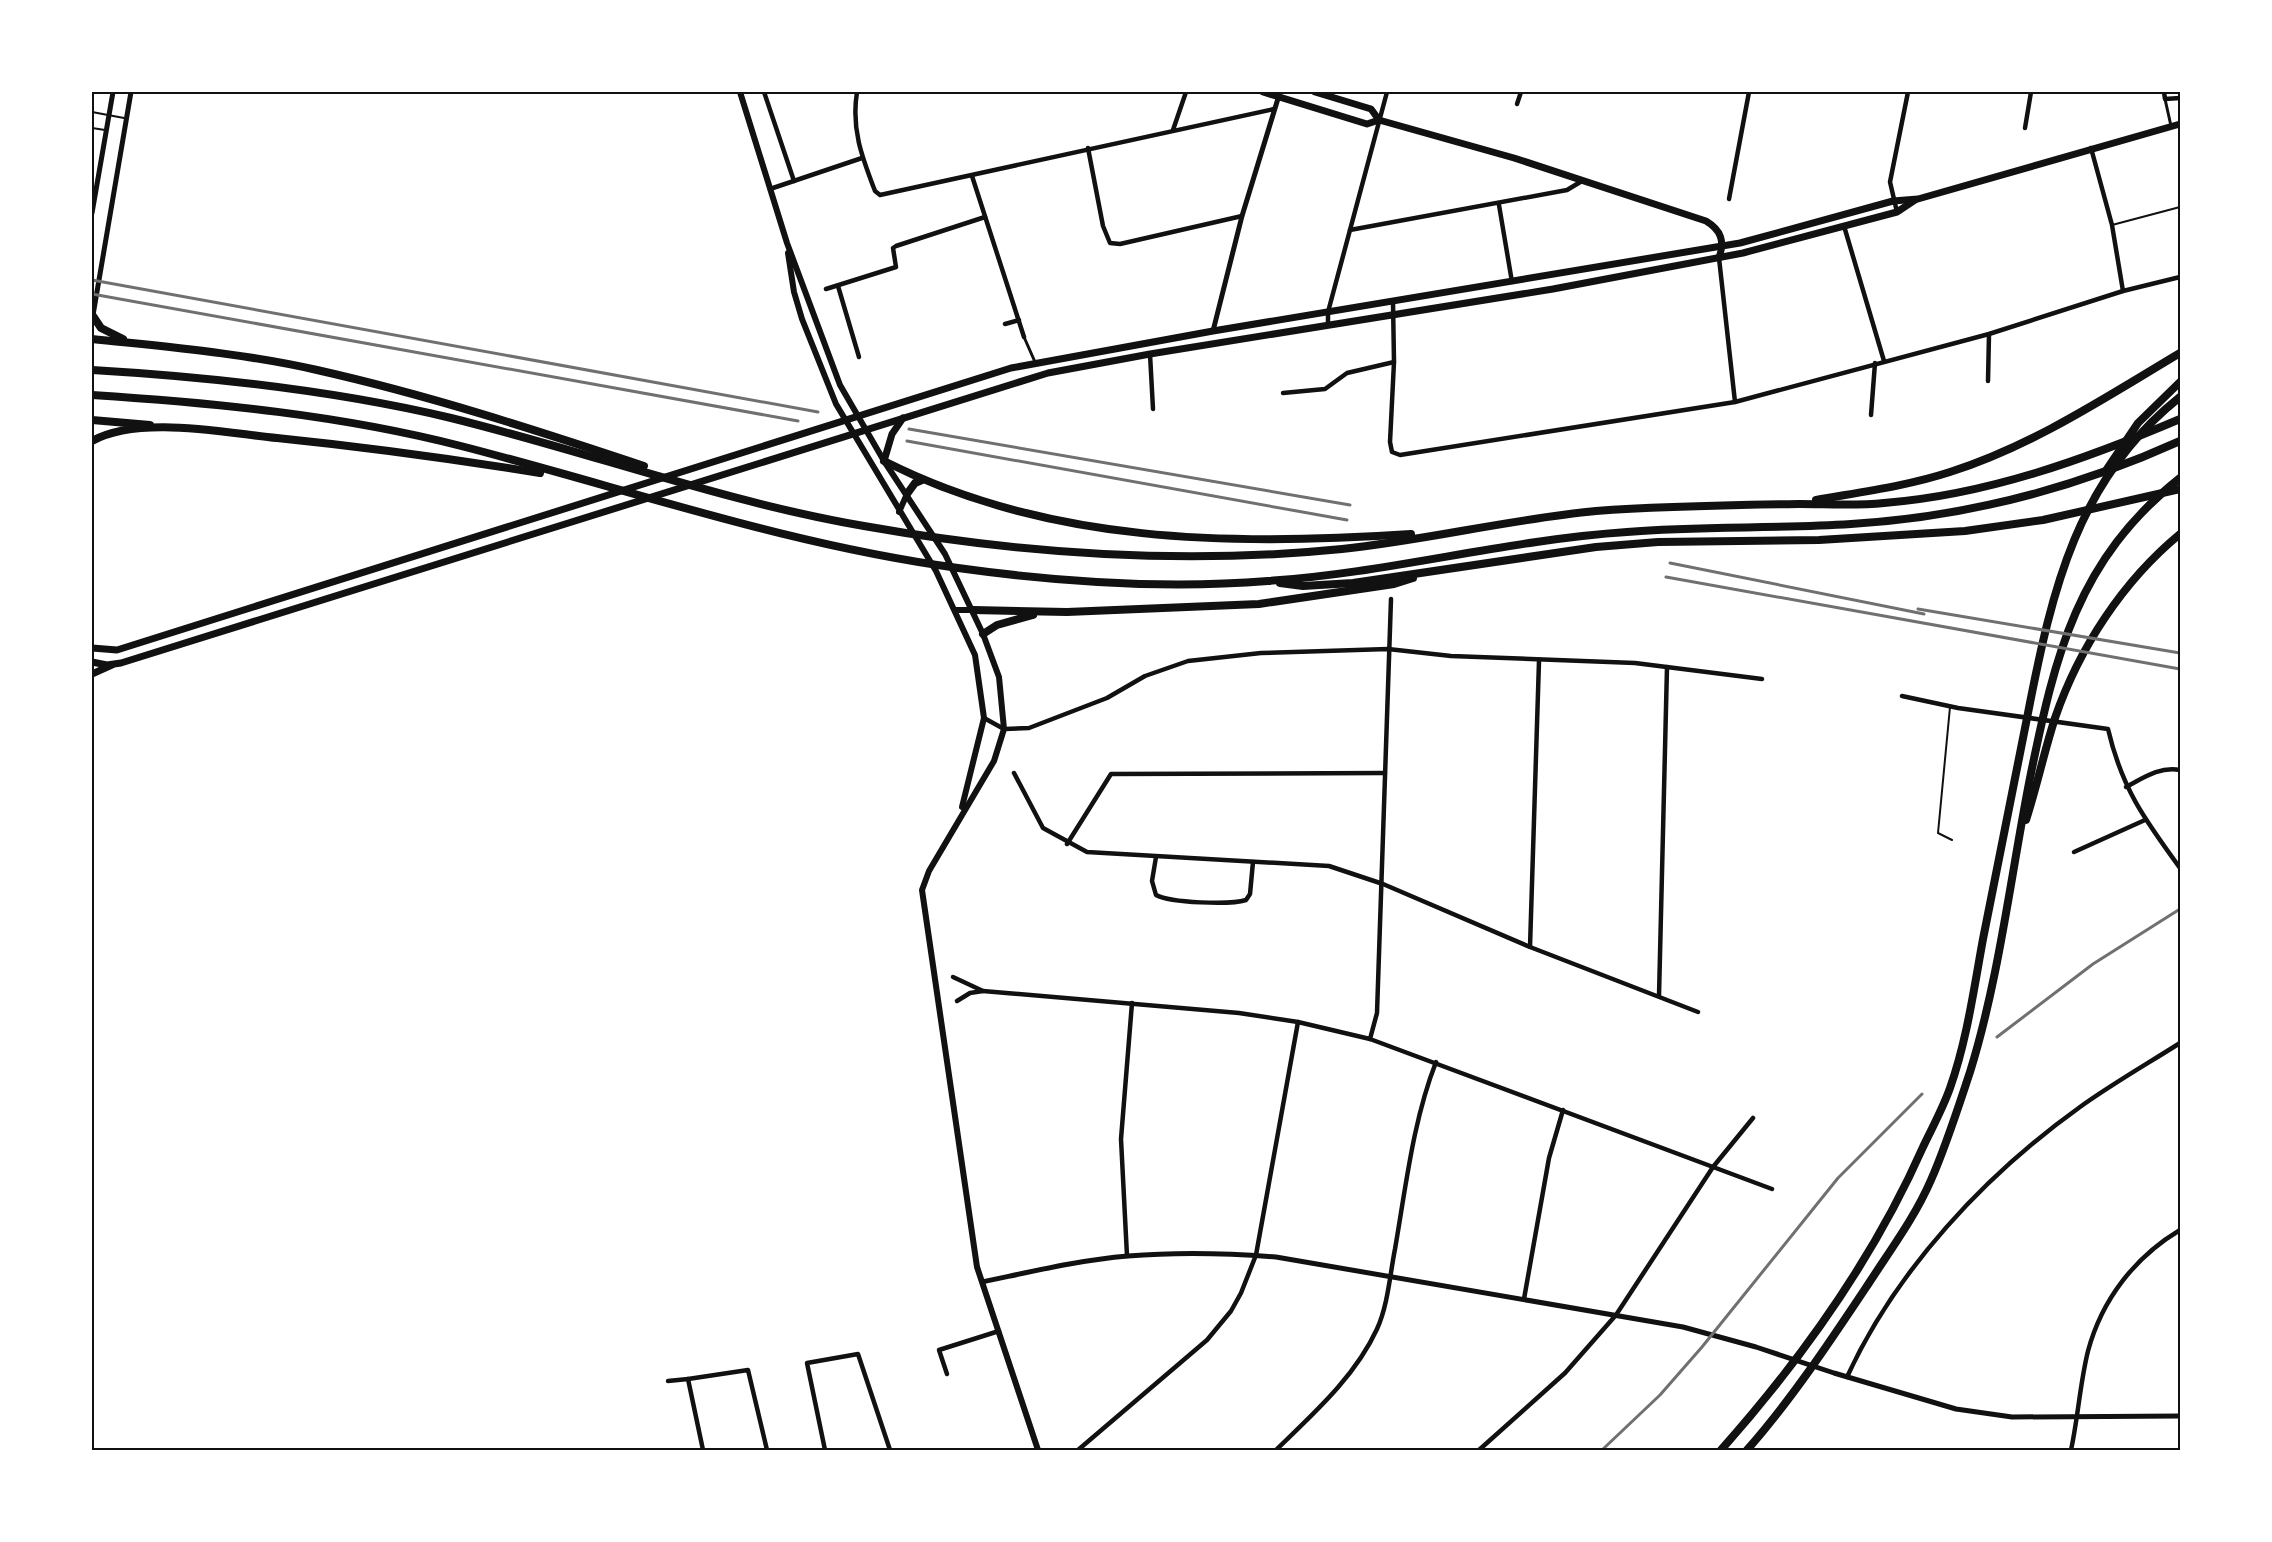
<svg xmlns="http://www.w3.org/2000/svg" width="2272" height="1542" viewBox="0 0 2272 1542" font-family="'Nunito Sans',sans-serif">
<style>
.lines{fill:none;stroke-linecap:round;stroke-linejoin:round}
.service{stroke:#111;stroke-width:2}
.pedestrian{stroke:#111;stroke-width:3}
.minor{stroke:#111;stroke-width:4.5}
.tertiary{stroke:#111;stroke-width:5}
.secondary{stroke:#111;stroke-width:6}
.primary{stroke:#111;stroke-width:7}
.motorway{stroke:#111;stroke-width:8}
.rail{stroke:#707070;stroke-width:3}
.neatline{fill:none;stroke:#111;stroke-width:2}
</style>
<rect width="100%" height="100%" fill="#fff"/>
<g class="lines">
<!-- service -->
<g class="service">
<polyline points="92,112 124,118"/>
<polyline points="92,128 105,130"/>
<polyline points="2112,225 2180,207"/>
<polyline points="1950,707 1938,833 1952,840"/>
</g>
<!-- pedestrian -->
<g class="pedestrian">
<polyline points="2165,99 2171,126"/>
<polyline points="1024,337 1035,362"/>
</g>
<!-- minor -->
<g class="minor">
<polyline points="764,92 794,181"/>
<path d="M857,92C851,129 862,157 875,191L880,195L1274,109"/>
<polyline points="2164,92 2165,99 2180,98"/>
<polyline points="1517,104 1521,92"/>
<polyline points="2025,128 2031,92"/>
<polyline points="1173,130 1186,92"/>
<polyline points="1088,148 1103,226 1110,243 1120,244 1242,216"/>
<polyline points="2091,148 2112,225 2123,291"/>
<polyline points="972,176 1024,337"/>
<polyline points="770,189 862,158"/>
<polyline points="1729,199 1749,92"/>
<polyline points="1499,205 1512,282"/>
<polyline points="1897,212 1890,182 1908,92"/>
<polyline points="1844,226 1884,361"/>
<polyline points="1350,230 1567,190 1582,181"/>
<polyline points="1719,258 1735,402"/>
<polyline points="838,286 859,357"/>
<polyline points="826,289 896,267 893,248 896,246 985,217"/>
<polyline points="1393,302 1394,362 1390,442 1392,452 1400,455 1735,402 1989,334 2123,291 2180,277"/>
<polyline points="1005,324 1019,320"/>
<polyline points="1328,325 1328,312 1387,92"/>
<polyline points="1150,354 1153,409"/>
<polyline points="1988,381 1989,334"/>
<polyline points="1283,393 1325,389 1347,373 1394,362"/>
<polyline points="1871,415 1875,363"/>
<path d="M1902,696L1958,708L2108,729C2122,789 2145,820 2180,868"/>
<polyline points="984,718 1004,729 1029,728 1107,698 1145,676 1188,661 1261,653 1388,649 1451,656 1635,663 1762,679"/>
<polyline points="1014,773 1043,828 1087,852 1329,866 1383,884 1530,947 1698,1012"/>
<path d="M2126,787C2143,778 2160,766 2180,770"/>
<polyline points="1067,844 1111,774 1385,773"/>
<polyline points="2074,852 2145,820"/>
<path d="M1156,857L1152,881L1156,895C1171,903 1230,905 1246,900L1250,894L1253,862"/>
<polyline points="1530,947 1539,661"/>
<polyline points="953,977 983,991 970,993 957,1001"/>
<polyline points="983,991 1239,1013 1298,1022 1370,1039 1772,1189"/>
<polyline points="1659,996 1667,667"/>
<polyline points="1370,1039 1377,1013 1391,599"/>
<polyline points="1127,1256 1121,1139 1132,1003"/>
<polyline points="1524,1299 1549,1158 1563,1110"/>
<polyline points="947,1374 939,1350 999,1331"/>
<path d="M1847,1377C1896,1270 1985,1175 2080,1107C2112,1084 2147,1064 2180,1043"/>
<polyline points="688,1379 748,1370 767,1450"/>
<polyline points="668,1381 688,1379 703,1450"/>
<polyline points="825,1450 807,1363 858,1354 890,1450"/>
<polyline points="1078,1450 1207,1340 1231,1311 1241,1293 1256,1255 1298,1022"/>
<path d="M1276,1450C1313,1414 1355,1377 1377,1329C1388,1305 1390,1274 1395,1249C1406,1186 1413,1121 1436,1062"/>
<polyline points="1479,1450 1565,1373 1616,1315 1713,1167 1753,1118"/>
<path d="M2071,1450C2078,1418 2080,1383 2088,1351C2102,1299 2135,1257 2180,1230"/>
</g>
<!-- tertiary -->
<g class="tertiary">
<polyline points="92,213 113,92"/>
<polyline points="92,321 131,92"/>
<polyline points="1213,331 1242,216 1280,92"/>
<path d="M982,1282C1030,1272 1079,1260 1128,1256C1177,1252 1226,1253 1276,1257L1683,1327L1756,1347L1834,1373L1956,1409L2012,1417L2180,1416"/>
</g>
<!-- secondary -->
<g class="secondary">
<polyline points="740,92 787,243 840,385 884,461 945,554 983,634 999,677 1004,729 994,761 929,871 922,890 977,1267 1038,1450"/>
<polyline points="788,253 794,292 802,319 836,404 936,571 975,655 984,718 962,807"/>
<polyline points="899,512 907,494"/>
<polyline points="955,610 973,610"/>
</g>
<!-- primary -->
<g class="primary">
<path d="M1263,92L1367,124L1379,120L1514,158L1706,221C1721,230 1725,241 1719,258"/>
<polyline points="1315,92 1371,109 1379,120"/>
<polyline points="884,461 892,434 903,418"/>
<polyline points="92,648 117,650 1011,368 1213,331 1740,243 1893,201 1918,199 2180,124"/>
<polyline points="92,662 107,665 121,663 1048,373 1150,354 1553,289 1743,253 1897,212 1915,200"/>
<polyline points="92,674 112,665"/>
</g>
<!-- motorway -->
<g class="motorway">
<polyline points="93,316 101,328 123,339"/>
<path d="M92,339C167,347 242,353 317,370C428,395 536,430 644,466"/>
<path d="M92,370C212,377 333,390 451,418C589,452 724,502 864,526C1022,554 1182,565 1342,549C1427,540 1511,519 1596,511C1663,506 1731,505 1799,504C1827,504 1856,506 1884,503C1987,495 2086,459 2180,419"/>
<path d="M92,395C216,403 340,415 461,446C628,489 787,545 958,568C1059,582 1166,589 1268,581C1388,573 1506,540 1627,532C1702,526 1776,529 1851,524C1966,517 2076,488 2180,441"/>
<polyline points="92,420 150,425"/>
<path d="M92,441C139,415 225,433 277,438C365,447 453,459 540,473"/>
<path d="M884,461C1048,544 1232,546 1411,534"/>
<polyline points="2105,472 2138,423 2180,382"/>
<polyline points="907,494 915,483 922,480"/>
<path d="M1816,500C1861,492 1907,486 1950,472C2034,445 2106,397 2180,353"/>
<polyline points="1280,583 1303,586 1353,583 1596,547 1658,542 1819,540 1965,531 2043,520 2180,489"/>
<polyline points="973,610 1067,612 1259,604 1394,584 1413,578"/>
<polyline points="983,634 997,625 1033,615"/>
<path d="M2026,820C2037,786 2044,752 2055,718C2079,648 2123,581 2180,534"/>
<path d="M1721,1450C1801,1360 1874,1258 1923,1147C1932,1128 1943,1108 1950,1088C1967,1040 1974,988 1983,939C1998,863 2013,788 2028,713C2052,590 2077,479 2180,397"/>
<path d="M1747,1450C1792,1399 1831,1340 1869,1283C1891,1249 1915,1217 1931,1180C1946,1146 1958,1108 1970,1072C1999,979 2011,874 2030,778C2055,655 2077,560 2180,478"/>
</g>
<!-- rail -->
<g class="rail">
<polyline points="92,280 818,412"/>
<polyline points="92,294 798,421"/>
<polyline points="909,429 1350,505"/>
<polyline points="907,441 1347,520"/>
<polyline points="1670,563 1924,614"/>
<polyline points="1666,577 2180,669"/>
<polyline points="1918,609 2180,653"/>
<polyline points="1997,1037 2093,964 2180,909"/>
<polyline points="1602,1450 1660,1395 1702,1347 1838,1178 1922,1094"/>
</g>
</g>
<!-- border -->
<rect width="2272" height="1542" fill="none" stroke="#ffffff" stroke-width="186"/>
<rect x="93" y="93" width="2086" height="1356" class="neatline"/>
</svg>
